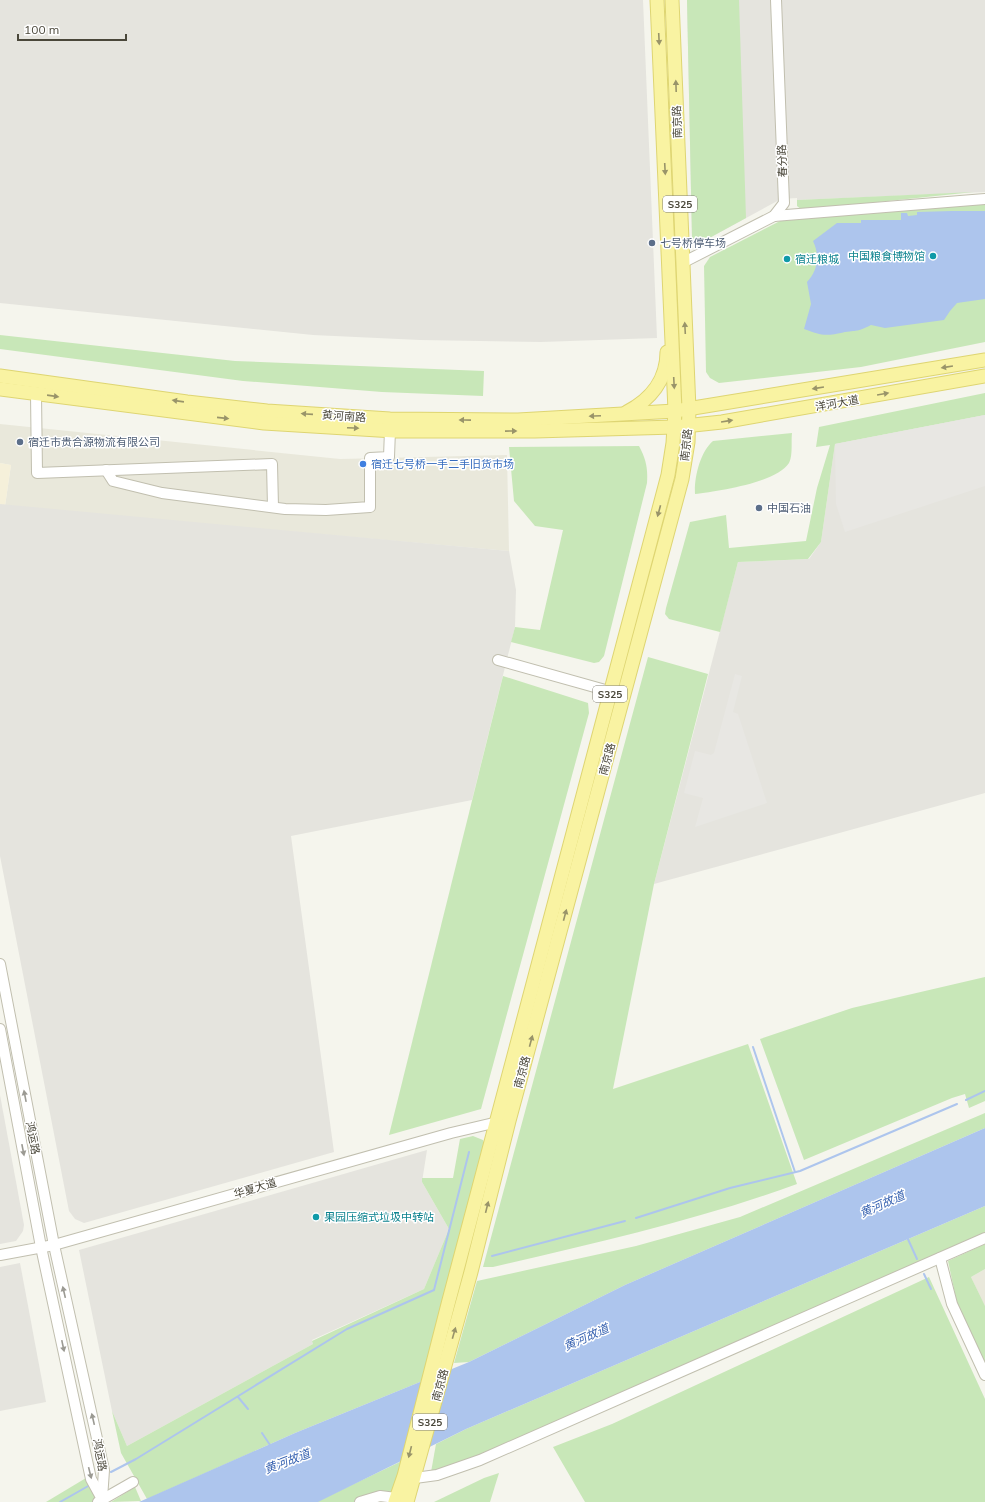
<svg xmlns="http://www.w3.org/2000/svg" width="985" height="1502" viewBox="0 0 985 1502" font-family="Mulish,'Noto Sans SC',sans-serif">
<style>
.residential{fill:#e9e8db}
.commercial{fill:#f5f0da}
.industrial{fill:#e5e4de}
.green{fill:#c8e7b8}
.parking{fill:#e8e7e3}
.water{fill:#adc5ed}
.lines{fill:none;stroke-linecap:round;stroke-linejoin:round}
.stream{stroke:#adc5ed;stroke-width:2}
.minor-casing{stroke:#c1bfaf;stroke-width:12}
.major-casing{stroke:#ded572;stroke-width:15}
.minor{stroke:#fff;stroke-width:10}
.major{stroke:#f9f3a2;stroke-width:13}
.oneway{fill:#999469}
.oneway2{fill:#9b9a93}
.service-dot{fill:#5c6f8a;stroke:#fff;stroke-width:1.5}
.culture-dot{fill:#0f9aa8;stroke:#fff;stroke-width:1.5}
.shop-dot{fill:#3f7fe0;stroke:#fff;stroke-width:1.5}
.labels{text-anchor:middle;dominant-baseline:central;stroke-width:3;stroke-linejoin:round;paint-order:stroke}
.shield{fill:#fff;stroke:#807e75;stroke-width:1}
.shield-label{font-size:10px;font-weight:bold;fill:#4a473a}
.street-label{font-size:11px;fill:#4a473a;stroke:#fff}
.service-label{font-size:11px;fill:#4e5e75;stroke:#fff;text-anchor:start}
.culture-label{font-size:11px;fill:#0d838f;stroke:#fff;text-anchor:start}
.shop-label{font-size:11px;fill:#366cbe;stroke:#fff;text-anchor:start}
.water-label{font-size:12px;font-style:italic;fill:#3863b1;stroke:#fff}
</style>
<rect width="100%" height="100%" fill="#f5f5ed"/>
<!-- residential -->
<g class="residential">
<polygon points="0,424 340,459 507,455 509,551 5,506 11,465 0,463"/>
<polygon points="985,1269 985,1307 971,1277"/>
</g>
<!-- commercial -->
<polygon class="commercial" points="0,463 11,465 5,506 0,505"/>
<!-- industrial -->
<g class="industrial">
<polygon points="0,0 643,0 657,338 541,342 420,340 313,335 0,303"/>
<polygon points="687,0 985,0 985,192 797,200 797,198 781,199 702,242 692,238"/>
<polygon points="985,415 985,793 654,884 738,562 809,559 821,542 835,444"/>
<polygon points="0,504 509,551 516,590 515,627 472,800 291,836 334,1152 84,1223 75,1219 69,1211 0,856"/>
<polygon points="0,1095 24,1225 23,1231 16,1241 0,1244"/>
<polygon points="427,1150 422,1182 449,1229 424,1289 312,1340 313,1344 127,1446 112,1411 79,1250"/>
<polygon points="20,1263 46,1402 0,1411 0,1267"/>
</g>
<!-- green -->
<g class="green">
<polygon points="687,0 739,0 746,218 702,242 692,238"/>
<polygon points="974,192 802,210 797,206 797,200"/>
<polygon points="985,202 985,342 861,367 719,383 710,378 706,372 704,266 710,257 780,221"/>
<polygon points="0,335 235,361 484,371 483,396 382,392 243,381 0,349"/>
<polygon points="985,393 985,415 835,444 821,542 808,559 738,562 720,632 669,619 665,614 666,608 690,522 726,515 729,548 806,541 817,488 830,445 816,447 819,427"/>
<path d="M792,433C791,441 793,456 789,463C776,483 717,491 695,494C694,478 700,452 713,441Z"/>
<path d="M639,446C646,459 648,468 647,483L604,656L599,662L594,663L511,642L515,627L540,630L563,530L535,526L514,501L509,447Z"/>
<path d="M648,657L708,674L654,884L613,1089L748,1044L797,1184C698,1220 596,1243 493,1267H483Z"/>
<polygon points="503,676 588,703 589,713 481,1109 389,1135"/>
<polygon points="985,977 985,1101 969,1108 965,1094 952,1098 804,1160 760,1039 852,1008"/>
<polygon points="985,1113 985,1128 625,1285 469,1362 454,1363 477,1281 636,1246 740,1217"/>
<polygon points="473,1136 483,1140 486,1146 425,1380 295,1433 147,1499 121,1453 112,1411 127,1446 313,1344 312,1341 424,1289 449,1229 422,1182 422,1178 453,1178 460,1139"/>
<polygon points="985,1206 985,1234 480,1455 431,1472 436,1444 466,1429"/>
<polygon points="985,1244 985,1269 971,1277 985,1306 985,1365 957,1303 948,1261"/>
<polygon points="929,1277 985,1399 985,1502 585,1502 553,1447 612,1424"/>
<polygon points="404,1460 394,1495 367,1496 354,1502 316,1502"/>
<polygon points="499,1473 490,1502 434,1502 484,1478"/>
<polygon points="86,1478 98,1498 92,1502 46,1502"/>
<polygon points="135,1487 141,1501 111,1502"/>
</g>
<!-- parking -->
<g class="parking">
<polygon points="985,415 985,486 845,532 836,504 835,444"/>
<polygon points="735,674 742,676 733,712 738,714 767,803 695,827 703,798 684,793 695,751 711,755 714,753"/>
</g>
<!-- water -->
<g class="water">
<path d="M952,211H985V299L957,303L950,311L944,320L885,328L871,325C857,332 859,330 845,332C824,337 821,335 804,329L811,304L807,282C818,270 820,256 813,241L837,223H861V220H901V213H907L908,216L917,215V212Z"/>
<polygon points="985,1128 985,1206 466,1429 318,1502 139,1502 295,1433 469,1362 625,1285"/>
</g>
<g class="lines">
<!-- stream -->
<g class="stream">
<polyline points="753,1047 795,1172"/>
<polyline points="966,1100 985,1091"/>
<polyline points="636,1218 730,1188 800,1171 957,1104"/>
<polyline points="907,1237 917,1259"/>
<polyline points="492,1256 625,1221"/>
<polyline points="924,1274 931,1289"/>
<polyline points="238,1397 248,1409"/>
<polyline points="262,1433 270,1445"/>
<polyline points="111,1472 136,1459 347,1329 434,1290 469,1152"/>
<polyline points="60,1502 90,1485"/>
</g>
<!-- minor casing -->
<g class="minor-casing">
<g id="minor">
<polyline points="774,216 985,199"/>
<polyline points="682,263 774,216 784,203 776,0"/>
<polyline points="36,394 37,473 272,464 273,507"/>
<polyline points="106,470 113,481 162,493 285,509 326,510 370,507 370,458 389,457 390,430"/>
<polyline points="498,660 616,693"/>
<polyline points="0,964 54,1245 104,1470 102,1499"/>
<polyline points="0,1029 41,1247 91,1479 102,1499"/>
<polyline points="0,1255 54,1245 451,1133 502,1121"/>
<polyline points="940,1258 952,1304 985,1375"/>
<polyline points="415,1478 437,1475 480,1460 985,1238"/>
<polyline points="98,1502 133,1482"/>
<polyline points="360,1502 380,1496 396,1498"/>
</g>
</g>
<!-- major casing -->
<g class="major-casing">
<g id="major">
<polyline points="0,376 187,402 267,411 390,419 518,420 675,411 985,360"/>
<polyline points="0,389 264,423 394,431 535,431 675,427 722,422 985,376"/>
<path d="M627,412C650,400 667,380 667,352"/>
<polyline points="395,1502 404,1476 448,1304 668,475 673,443 675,411 657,0"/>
<polyline points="407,1502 471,1272 509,1121 682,479 688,442 689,409 672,0"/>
</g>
</g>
<!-- minor -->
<use href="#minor" class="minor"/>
<!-- major -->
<use href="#major" class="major"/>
</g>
<!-- one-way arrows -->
<defs><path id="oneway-solid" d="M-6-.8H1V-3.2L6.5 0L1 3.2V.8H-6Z"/></defs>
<g class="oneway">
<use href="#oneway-solid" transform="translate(659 39) rotate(87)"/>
<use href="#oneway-solid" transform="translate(676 86) rotate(-92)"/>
<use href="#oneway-solid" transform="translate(665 169) rotate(87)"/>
<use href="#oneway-solid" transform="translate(685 328) rotate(-93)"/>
<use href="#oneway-solid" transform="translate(947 367) rotate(171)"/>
<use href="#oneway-solid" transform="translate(674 383) rotate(87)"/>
<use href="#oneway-solid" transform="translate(818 388) rotate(171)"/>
<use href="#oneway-solid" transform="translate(883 394) rotate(-10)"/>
<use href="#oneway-solid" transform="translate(53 396) rotate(8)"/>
<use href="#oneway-solid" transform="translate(178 401) rotate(-172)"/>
<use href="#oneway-solid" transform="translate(307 414) rotate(-176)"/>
<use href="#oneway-solid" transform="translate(595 416) rotate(177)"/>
<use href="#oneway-solid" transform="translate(223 418) rotate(6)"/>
<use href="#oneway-solid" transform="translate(465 420) rotate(-179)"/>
<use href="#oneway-solid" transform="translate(727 421) rotate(-9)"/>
<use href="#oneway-solid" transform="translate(353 428) rotate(3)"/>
<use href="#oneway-solid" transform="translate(511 431) rotate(-1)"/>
<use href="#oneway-solid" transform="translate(659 511) rotate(105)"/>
<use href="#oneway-solid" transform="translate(565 915) rotate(-75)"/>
<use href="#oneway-solid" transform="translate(531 1041) rotate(-75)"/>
<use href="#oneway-solid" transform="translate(487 1207) rotate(-76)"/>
<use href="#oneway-solid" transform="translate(454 1333) rotate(-74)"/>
<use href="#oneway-solid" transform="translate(410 1452) rotate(104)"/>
</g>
<g class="oneway2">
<use href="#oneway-solid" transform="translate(25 1096) rotate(-101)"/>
<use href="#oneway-solid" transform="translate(23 1150) rotate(79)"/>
<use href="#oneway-solid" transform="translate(64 1292) rotate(-103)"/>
<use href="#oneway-solid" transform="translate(63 1346) rotate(78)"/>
<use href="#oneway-solid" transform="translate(93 1419) rotate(-103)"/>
<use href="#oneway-solid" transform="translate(90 1473) rotate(76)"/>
</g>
<!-- markers -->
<g class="service-dot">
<circle cx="652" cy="243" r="4"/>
<circle cx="20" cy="442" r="4"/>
<circle cx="759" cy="508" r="4"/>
</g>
<g class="culture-dot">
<circle cx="933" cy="256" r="4"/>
<circle cx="787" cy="259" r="4"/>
<circle cx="316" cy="1217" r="4"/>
</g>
<circle class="shop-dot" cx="363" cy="464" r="4"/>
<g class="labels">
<!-- shield labels -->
<g class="shield">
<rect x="663" y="196" width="34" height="16" rx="3"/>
<rect x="593" y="686" width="34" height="16" rx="3"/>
<rect x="413" y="1414" width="34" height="16" rx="3"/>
</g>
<g class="shield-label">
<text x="680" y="204">S325</text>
<text x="610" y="694">S325</text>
<text x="430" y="1422">S325</text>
</g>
<!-- street labels -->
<g class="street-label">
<text transform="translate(677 122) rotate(-92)">南京路</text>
<text transform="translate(782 161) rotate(-92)">春分路</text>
<text transform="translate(837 403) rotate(-10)">洋河大道</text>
<text transform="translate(344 416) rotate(4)">黄河南路</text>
<text transform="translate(686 445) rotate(-84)">南京路</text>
<text transform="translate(607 759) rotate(-75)">南京路</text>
<text transform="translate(522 1072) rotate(-75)">南京路</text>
<text transform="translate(33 1138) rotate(79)">鸿运路</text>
<text transform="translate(255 1188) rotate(-16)">华夏大道</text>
<text transform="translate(440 1385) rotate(-75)">南京路</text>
<text transform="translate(100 1455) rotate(80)">鸿运路</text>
</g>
<!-- service labels -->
<g class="service-label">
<text x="660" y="243">七号桥停车场</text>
<text x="28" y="442">宿迁市贵合源物流有限公司</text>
<text x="767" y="508">中国石油</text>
</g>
<!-- culture labels -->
<g class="culture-label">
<text x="925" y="256" text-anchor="end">中国粮食博物馆</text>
<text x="795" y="259">宿迁粮城</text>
<text x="324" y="1217">果园压缩式垃圾中转站</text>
</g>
<!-- shop labels -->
<g class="shop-label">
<text x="371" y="464">宿迁七号桥一手二手旧货市场</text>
</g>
<!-- water labels -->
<g class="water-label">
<text transform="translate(882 1204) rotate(-24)">黄河故道</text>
<text transform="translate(586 1337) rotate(-24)">黄河故道</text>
<text transform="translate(287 1461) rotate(-21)">黄河故道</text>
</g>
</g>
<!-- scale -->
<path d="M18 34v6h108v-6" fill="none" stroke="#4a473a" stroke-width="2"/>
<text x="24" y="34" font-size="12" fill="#4a473a" stroke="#ffffff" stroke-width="3" paint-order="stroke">100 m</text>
</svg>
